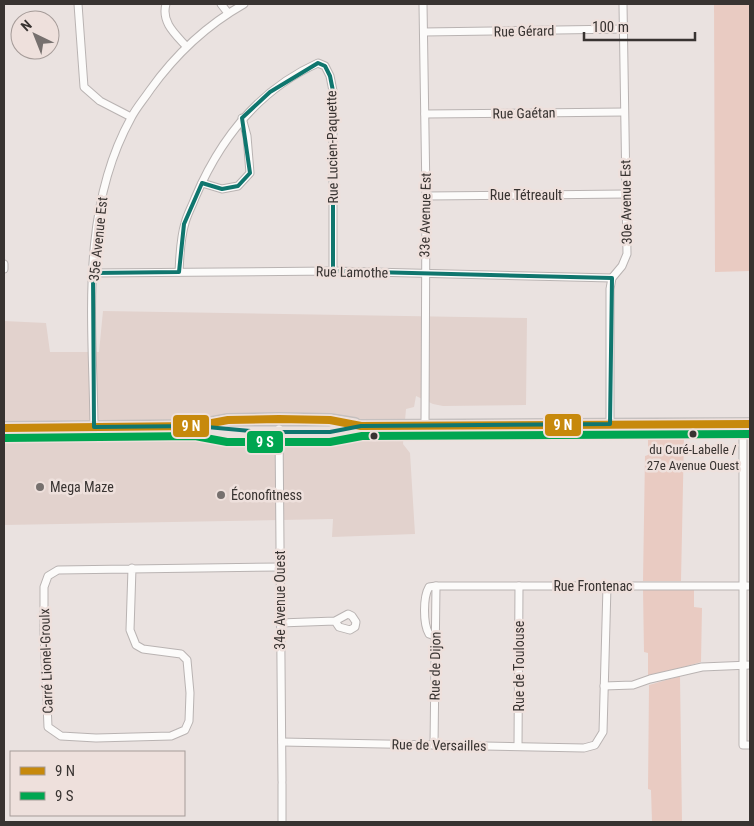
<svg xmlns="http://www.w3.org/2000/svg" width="754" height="826" viewBox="0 0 754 826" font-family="'Roboto Condensed',sans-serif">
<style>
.built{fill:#e2d2cd}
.green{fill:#e9cbc2}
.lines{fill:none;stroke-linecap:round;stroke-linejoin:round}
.minor-casing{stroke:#b9b3b2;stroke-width:9}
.primary-casing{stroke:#c5c0bf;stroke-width:14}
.minor{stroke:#fcfbfa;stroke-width:7}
.primary{stroke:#eae0dd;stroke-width:11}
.bus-1-casing{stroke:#eee0dc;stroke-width:11}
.bus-2-casing{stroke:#eee0dc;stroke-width:11}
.bus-1{stroke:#c7890c;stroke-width:8}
.bus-2{stroke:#00a651;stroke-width:8}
.marked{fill:none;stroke:#0f766e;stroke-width:4;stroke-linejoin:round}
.bus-dot{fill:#383331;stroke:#eee0dc;stroke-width:2}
.poi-dot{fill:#76706e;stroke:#eee0dc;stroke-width:2}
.labels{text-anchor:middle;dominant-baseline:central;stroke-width:5;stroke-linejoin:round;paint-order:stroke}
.bus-label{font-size:13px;fill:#383331;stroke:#eee0dc}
.street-label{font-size:14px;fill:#383331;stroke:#eee0dc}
.poi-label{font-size:14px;fill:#383331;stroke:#eee0dc;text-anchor:start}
.line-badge{stroke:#eee0dc;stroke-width:2}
.badge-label{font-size:14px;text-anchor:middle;font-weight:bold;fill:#fff}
</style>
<rect width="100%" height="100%" fill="#eae2e0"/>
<!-- built -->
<polygon class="built" points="103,311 527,318 526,405 443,406 433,404 416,396 414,407 406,409 403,444 410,453 415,534 332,537 333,519 4,525 4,321 46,323 50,352 99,352"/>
<!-- green -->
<g class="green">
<polygon points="714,4 750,4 750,271 715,272"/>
<polygon points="684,437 681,581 643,581 645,456 648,455 648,438"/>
<polygon points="643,589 694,589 694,607 702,608 701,662 648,677 648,653 644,652"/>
<polygon points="680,676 682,822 652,822 651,790 648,789 649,685"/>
</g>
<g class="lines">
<!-- minor casing -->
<g class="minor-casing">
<g id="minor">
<polyline points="78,4 84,87 100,101 131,117"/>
<path d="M166,4C161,22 175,34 186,46"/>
<polyline points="221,4 228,13"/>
<polyline points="423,4 426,196 425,425"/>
<polyline points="424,32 623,29"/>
<polyline points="425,114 624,112"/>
<polyline points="202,183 222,189 238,186 250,173 247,136 242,118"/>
<polyline points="426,196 626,194"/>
<polyline points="4,264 4,269"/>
<path d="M179,272C180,256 180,239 185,223C187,215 192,206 195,198C220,139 258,90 318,63L325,66L330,76L333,91V271"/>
<polyline points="93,273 333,271 612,278"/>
<polyline points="610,424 610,289 612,278 622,266 627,254 623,4"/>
<polyline points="743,424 743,745 750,745"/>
<path d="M94,427C93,324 79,212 131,118C136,108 144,99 150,90C175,55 207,25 244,4"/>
<polyline points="279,429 282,781"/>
<polyline points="132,568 130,630 136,645 143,649 181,654 187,660 190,693 189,721 185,730 171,736 96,738 61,736 48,727 44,632 44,587 48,576 58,570 280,567"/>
<polyline points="280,623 335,621 348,614 352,616 356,622 355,627 350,630 339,627 335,621"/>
<path d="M435,636L429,634C423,624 423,597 429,587L436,586H750"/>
<polyline points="604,686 633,685 650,679 702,667 750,665"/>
<polyline points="282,742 584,748 595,745 603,732 607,586"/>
<polyline points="434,745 436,586"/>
<polyline points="518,746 519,586"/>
<polyline points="282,784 282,822"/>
</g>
</g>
<!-- primary casing -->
<g class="primary-casing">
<g id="primary">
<polyline points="196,426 227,432 330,432 361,426 750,424"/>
<polyline points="4,428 196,426 228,420 279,419 330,420 355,424"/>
</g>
</g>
<!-- minor -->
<use href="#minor" class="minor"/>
<!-- primary -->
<use href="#primary" class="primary"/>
<!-- bus-1 casing -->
<g class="bus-1-casing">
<polyline id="bus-1" points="4,428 196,426 228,420 279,419 330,420 361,426 750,424"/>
</g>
<!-- bus-2 casing -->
<g class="bus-2-casing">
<polyline id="bus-2" points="4,438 195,436 227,442 330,442 362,436 750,434"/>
</g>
<!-- bus-1 -->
<use href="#bus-1" class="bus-1"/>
<!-- bus-2 -->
<use href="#bus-2" class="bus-2"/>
</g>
<!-- marked area -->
<path class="marked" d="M318,63L325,66L330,76L333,91V271L612,278L610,424L361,426L330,432H261L196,426L94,427L93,273L179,272L184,224L202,183L222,189L238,186L250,173L242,118L270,92Z"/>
<!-- markers -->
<g class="bus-dot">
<circle cx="693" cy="434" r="4.5"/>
<circle cx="374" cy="436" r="4.5"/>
</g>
<g class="poi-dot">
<circle cx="40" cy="487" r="5"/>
<circle cx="221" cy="495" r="5"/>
</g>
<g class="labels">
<!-- bus labels -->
<g class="bus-label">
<text x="693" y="449">du Curé-Labelle /<tspan x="693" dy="16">27e Avenue Ouest</tspan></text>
</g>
<!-- street labels -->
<g class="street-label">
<text transform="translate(524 31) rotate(-1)">Rue Gérard</text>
<text transform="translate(524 113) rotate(-1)">Rue Gaétan</text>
<text transform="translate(332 147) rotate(-91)">Rue Lucien-Paquette</text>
<text x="526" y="195">Rue Tétreault</text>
<text transform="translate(626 202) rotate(-91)">30e Avenue Est</text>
<text transform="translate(425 215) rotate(-89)">33e Avenue Est</text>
<text transform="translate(98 239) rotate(-84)">35e Avenue Est</text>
<text transform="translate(352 272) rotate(1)">Rue Lamothe</text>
<text x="593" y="586">Rue Frontenac</text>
<text transform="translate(280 600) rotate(-90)">34e Avenue Ouest</text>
<text transform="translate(46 661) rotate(-92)">Carré Lionel-Groulx</text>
<text transform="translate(435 666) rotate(-89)">Rue de Dijon</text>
<text transform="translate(519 666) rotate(-90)">Rue de Toulouse</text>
<text transform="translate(439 745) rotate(1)">Rue de Versailles</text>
</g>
<!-- poi labels -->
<g class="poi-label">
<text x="50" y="487">Mega Maze</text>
<text x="231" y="495">Éconofitness</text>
</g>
</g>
<g class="line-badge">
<rect x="544" y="413" width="38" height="24" rx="5" fill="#c7890c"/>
<rect x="172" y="414" width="38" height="24" rx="5" fill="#c7890c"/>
<rect x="246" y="430" width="38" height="24" rx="5" fill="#00a651"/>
</g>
<g class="badge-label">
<text x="563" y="430">9 N</text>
<text x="191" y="431">9 N</text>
<text x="265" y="447">9 S</text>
</g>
<!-- border -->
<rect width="754" height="826" fill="none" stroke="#383331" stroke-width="10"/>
<!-- legend -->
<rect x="10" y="751" width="175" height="65" fill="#eee0dc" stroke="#a59b98"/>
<rect x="20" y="767" width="25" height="8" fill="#c7890c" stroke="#a59b98"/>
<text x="55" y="776" font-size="15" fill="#383331">9 N</text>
<rect x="20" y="792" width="25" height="8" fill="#00a651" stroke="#a59b98"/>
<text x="55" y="801" font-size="15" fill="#383331">9 S</text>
<!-- north arrow -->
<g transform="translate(35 35) rotate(317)"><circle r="24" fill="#eee0dc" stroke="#a59b98"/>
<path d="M0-4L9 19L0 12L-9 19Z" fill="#76706e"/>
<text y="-8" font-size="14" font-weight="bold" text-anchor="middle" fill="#383331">N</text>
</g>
<!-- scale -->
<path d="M584 32v8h111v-8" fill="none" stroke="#383331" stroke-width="2.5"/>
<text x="592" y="32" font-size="15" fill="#383331" stroke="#eee0dc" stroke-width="4" paint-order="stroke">100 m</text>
</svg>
